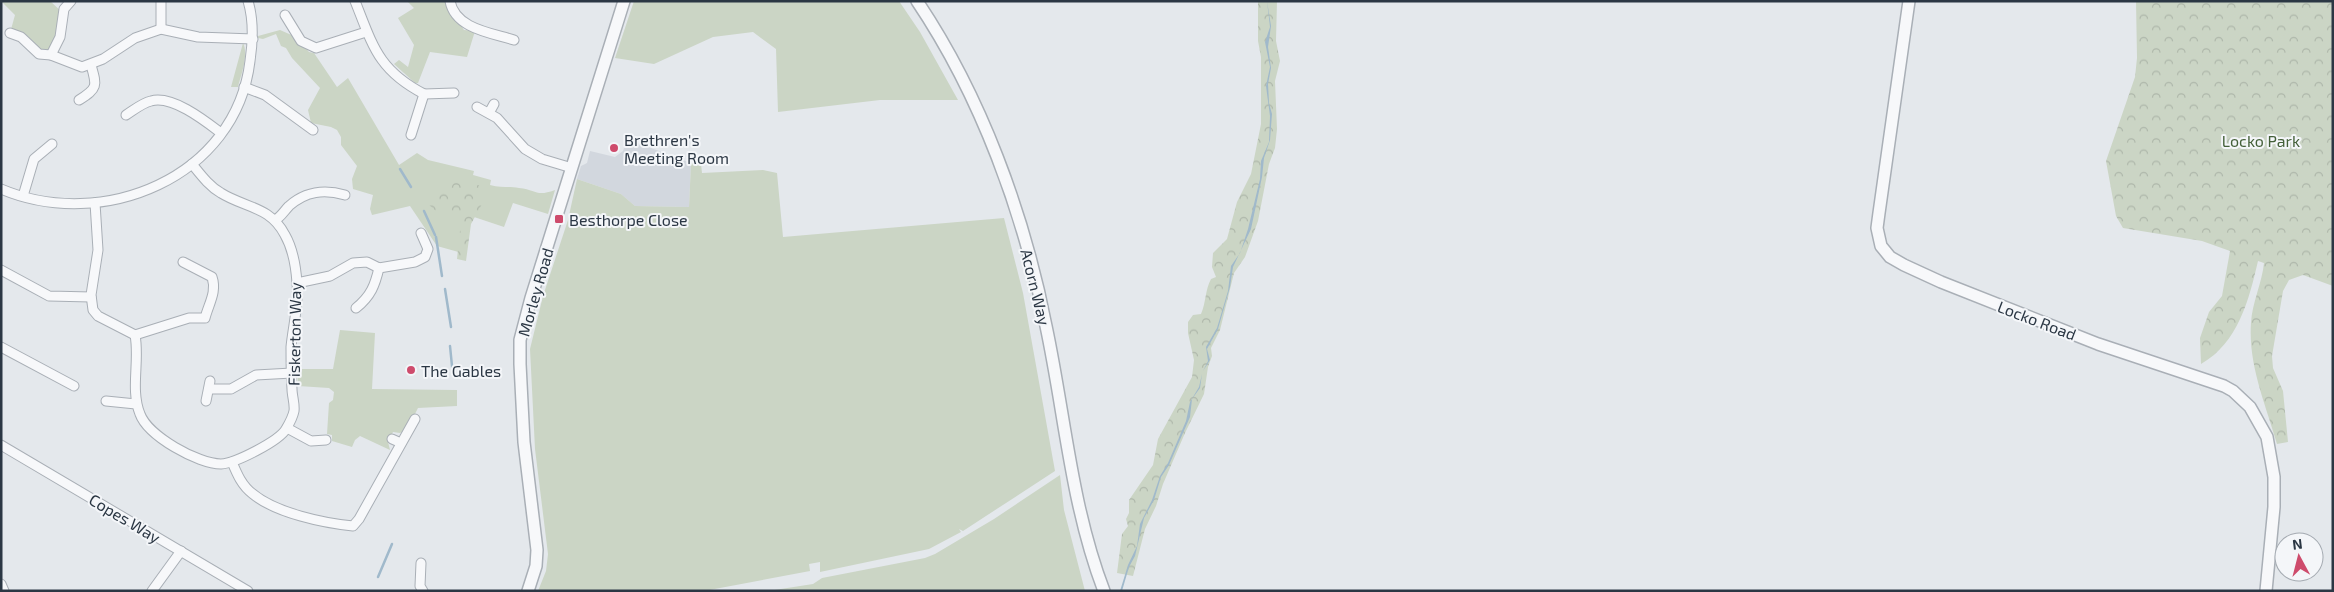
<svg xmlns="http://www.w3.org/2000/svg" width="2334" height="592" viewBox="0 0 2334 592" font-family="'Exo 2',sans-serif">
<style>
.built{fill:#d2d7de}
.green{fill:#cbd5c5}
.forest{fill:url(#forest-crowns)}
.water{fill:#a0b9cb}
.lines{fill:none;stroke-linecap:round;stroke-linejoin:round}
.stream{stroke:#a0b9cb;stroke-width:2.5}
.minor-casing{stroke:#a9afb6;stroke-width:11}
.tertiary-casing{stroke:#a9afb6;stroke-width:14}
.minor{stroke:#f7f8fa;stroke-width:9}
.tertiary{stroke:#f7f8fa;stroke-width:11}
.poi-dot{fill:#ce4b6c;stroke:#f4f6f9;stroke-width:2}
.labels{text-anchor:middle;dominant-baseline:central;stroke-width:4;stroke-linejoin:round;paint-order:stroke}
.poi-label{font-size:16px;fill:#2b3744;stroke:#f4f6f9;text-anchor:start}
.park-label{font-size:16px;fill:#446039;stroke:#f4f6f9}
.street-label{font-size:16px;fill:#2b3744;stroke:#f4f6f9}
</style>
<defs>
<pattern id="forest-crowns" width="20" height="18" patternUnits="userSpaceOnUse" patternTransform="scale(1.25)"><rect width="20" height="18" fill="#cbd5c5"/><path d="M2 6a3 3 0 1 1 6 0M12 15a3 3 0 1 1 6 0" fill="none" stroke="#aeb7aa"/></pattern>
</defs>
<rect width="100%" height="100%" fill="#e4e8ec"/>
<!-- built -->
<polygon class="built" points="627,139 691,163 689,207 635,206 621,194 577,179 581,166 587,163 590,151 615,157 623,151"/>
<!-- green -->
<g class="green">
<polygon points="1,1 50,1 63,13 51,55 39,54 10,33 15,15"/>
<polygon points="407,1 447,1 449,8 464,30 475,31 467,57 430,52 418,83 415,83 394,64 399,60 408,67 414,45 398,18 414,8"/>
<polygon points="634,1 899,1 920,32 958,100 880,100 778,112 776,49 753,32 713,37 654,64 615,58"/>
<path d="M280,30L296,37L309,52L314,53L337,87L348,78L399,165L417,153L428,160L474,171L473,175L491,180L490,185C501,188 509,186 519,188C537,190 536,197 555,190L548,214L513,203L504,227L468,215L462,253L437,246L410,206L372,215L370,209L373,195L353,189L352,179L357,166L341,145V137L337,130L331,127L311,123L308,110L320,88L292,58L286,48L281,46L276,34L263,39L258,38V36Z"/>
<path d="M243,43C249,55 241,75 238,87H231Z"/>
<polygon points="691,163 701,164 702,173 763,170 777,173 783,237 1004,218 1023,293 1055,471 963,531 959,529 961,532 929,549 820,572 820,562 809,564 810,571 704,591 538,591 546,571 548,554 535,449 530,349 543,296 568,220 577,179 621,194 635,206 689,207"/>
<polygon points="340,330 375,333 372,389 457,390 457,406 418,408 414,416 411,416 405,430 400,433 393,432 388,442 390,450 360,436 355,440 352,447 332,441 332,435 327,434 329,403 333,400 334,392 329,388 298,386 297,369 333,369"/>
<polygon points="1060,475 1064,510 1085,591 768,591 813,584 822,578 925,558 935,554 994,519"/>
</g>
<!-- forest -->
<g class="forest">
<path d="M1258,1H1277L1276,41L1280,61L1275,81L1277,129L1275,148L1269,164L1258,221L1245,257L1234,273L1220,330L1211,348L1212,356L1208,367L1204,394L1185,433L1163,484L1156,506L1145,529L1133,576L1117,573L1122,534L1128,526L1126,519L1129,513V500L1153,465L1158,439L1192,377L1194,360L1188,333V322L1193,315L1201,314C1206,303 1205,290 1211,279L1216,277L1212,267L1213,253L1227,239L1237,202L1251,174L1261,124V57L1258,41Z"/>
<path d="M2136,1H2333V286L2303,275L2289,280L2283,291L2272,356L2273,368L2283,391L2288,442L2277,444C2266,405 2248,365 2251,323C2252,303 2262,283 2264,263L2258,261C2249,300 2238,343 2201,364L2200,338L2209,312L2222,296L2230,251L2202,241L2123,228L2116,216L2106,161L2135,77L2137,58Z"/>
<polygon points="453,179 482,186 482,204 471,224 466,261 457,259 461,221 438,213 428,204 432,190"/>
</g>
<!-- water -->
<g class="water">
<polygon points="1267,1 1271,26 1268,47 1271,68 1268,84 1269,103 1272,114 1270,140 1264,158 1262,177 1251,229 1233,267 1230,287 1218,329 1207,349 1210,360 1203,371 1208,361 1206,347 1217,328 1228,291 1231,266 1240,253 1248,229 1260,179 1261,161 1269,142 1270,116 1266,86 1270,67 1265,42 1270,27"/>
<polygon points="1202,374 1200,388 1192,399 1190,417 1169,465 1161,477 1154,500 1144,518 1135,556 1129,567 1122,591 1120,591 1128,565 1137,546 1140,524 1152,500 1160,476 1168,463 1186,421 1190,402 1199,387"/>
</g>
<g class="lines">
<!-- stream -->
<g class="stream">
<polyline points="400,169 411,187"/>
<polyline points="424,211 435,235"/>
<polyline points="436,237 442,276"/>
<polyline points="445,289 451,327"/>
<polyline points="450,346 453,376"/>
<polyline points="378,577 392,544"/>
</g>
<!-- minor casing -->
<g class="minor-casing">
<g id="minor">
<polyline points="161,1 161,29"/>
<path d="M355,1C373,46 378,70 424,94L411,135"/>
<path d="M450,1C455,29 492,33 514,40"/>
<polyline points="285,15 301,41 316,48 366,32"/>
<polyline points="10,33 21,37 39,54 51,55 82,67 103,59 135,38 161,29 198,37 253,39"/>
<polyline points="51,55 60,37 64,9 71,1"/>
<polyline points="244,87 265,95 313,130"/>
<polyline points="424,94 454,93"/>
<path d="M79,100C98,88 97,86 91,65"/>
<polyline points="477,107 497,118 525,149 542,159 572,168"/>
<polyline points="489,113 494,104"/>
<path d="M126,115C134,110 142,103 151,101C172,95 204,120 221,133"/>
<path d="M1,189C102,232 236,178 250,61C253,41 254,21 248,1"/>
<polyline points="23,196 34,159 52,144"/>
<polyline points="95,203 98,250 91,295 93,310 98,316 135,335"/>
<path d="M275,220C281,217 284,211 289,206C306,191 324,189 345,195"/>
<polyline points="1,270 49,296 91,297"/>
<polyline points="297,283 330,276 353,263 367,262 379,268 415,262 425,257 428,249 421,233"/>
<path d="M356,308C371,296 375,285 379,268"/>
<path d="M135,335C140,361 130,389 140,414C148,436 198,464 221,464C236,463 279,441 286,429C289,424 293,416 294,411C295,404 292,396 292,389C291,375 291,361 291,347C293,326 299,304 297,283C296,268 293,249 285,235C270,206 245,208 221,193C209,186 201,175 192,164"/>
<path d="M135,335L189,318H205C209,303 217,292 212,277L183,262"/>
<polyline points="1,347 74,386"/>
<polyline points="210,389 231,389 256,375 292,373"/>
<polyline points="106,401 136,404"/>
<polyline points="206,401 210,381"/>
<polyline points="287,428 311,441 326,440"/>
<polyline points="392,439 401,443"/>
<polyline points="1,445 248,591"/>
<path d="M232,462C237,474 242,486 253,494C276,513 323,523 353,526L359,519L415,419"/>
<polyline points="421,563 420,586 423,591"/>
<polyline points="1,584 4,591"/>
<polyline points="152,591 181,551"/>
</g>
</g>
<!-- tertiary casing -->
<g class="tertiary-casing">
<g id="tertiary">
<path d="M917,1C981,96 1024,214 1046,326C1065,415 1071,505 1104,591"/>
<polyline points="1909,1 1879,213 1877,228 1881,246 1890,257 1904,265 1941,282 2098,344 2224,386 2233,391 2250,407 2267,437 2274,477 2274,507 2266,591"/>
<polyline points="528,591 536,566 537,550 524,442 520,364 520,340 531,298 624,1"/>
</g>
</g>
<!-- minor -->
<use href="#minor" class="minor"/>
<!-- tertiary -->
<use href="#tertiary" class="tertiary"/>
</g>
<!-- markers -->
<g class="poi-dot">
<circle cx="614" cy="148" r="5"/>
<rect x="554" y="214" width="10" height="10" rx="2.5"/>
<circle cx="411" cy="370" r="5"/>
</g>
<g class="labels">
<!-- poi labels -->
<g class="poi-label">
<text x="624" y="139">Brethren's<tspan x="624" dy="18">Meeting Room</tspan></text>
<text x="569" y="219">Besthorpe Close</text>
<text x="421" y="370">The Gables</text>
</g>
<!-- park labels -->
<g class="park-label">
<text x="2261" y="140">Locko Park</text>
</g>
<!-- street labels -->
<g class="street-label">
<text transform="translate(1036 287) rotate(76)">Acorn Way</text>
<text transform="translate(535 292) rotate(-74)">Morley Road</text>
<text transform="translate(2037 320) rotate(21)">Locko Road</text>
<text transform="translate(294 334) rotate(-89)">Fiskerton Way</text>
<text transform="translate(125 518) rotate(31)">Copes Way</text>
</g>
</g>
<!-- border -->
<rect width="2334" height="592" fill="none" stroke="#2b3744" stroke-width="5"/>
<!-- north arrow -->
<g transform="translate(2299 557) rotate(353)"><circle r="24" fill="#f4f6f9" stroke="#a4aab1"/>
<path d="M0-4L9 19L0 12L-9 19Z" fill="#ce4b6c"/>
<text y="-8" font-size="14" font-weight="bold" text-anchor="middle" fill="#2b3744">N</text>
</g>
</svg>
